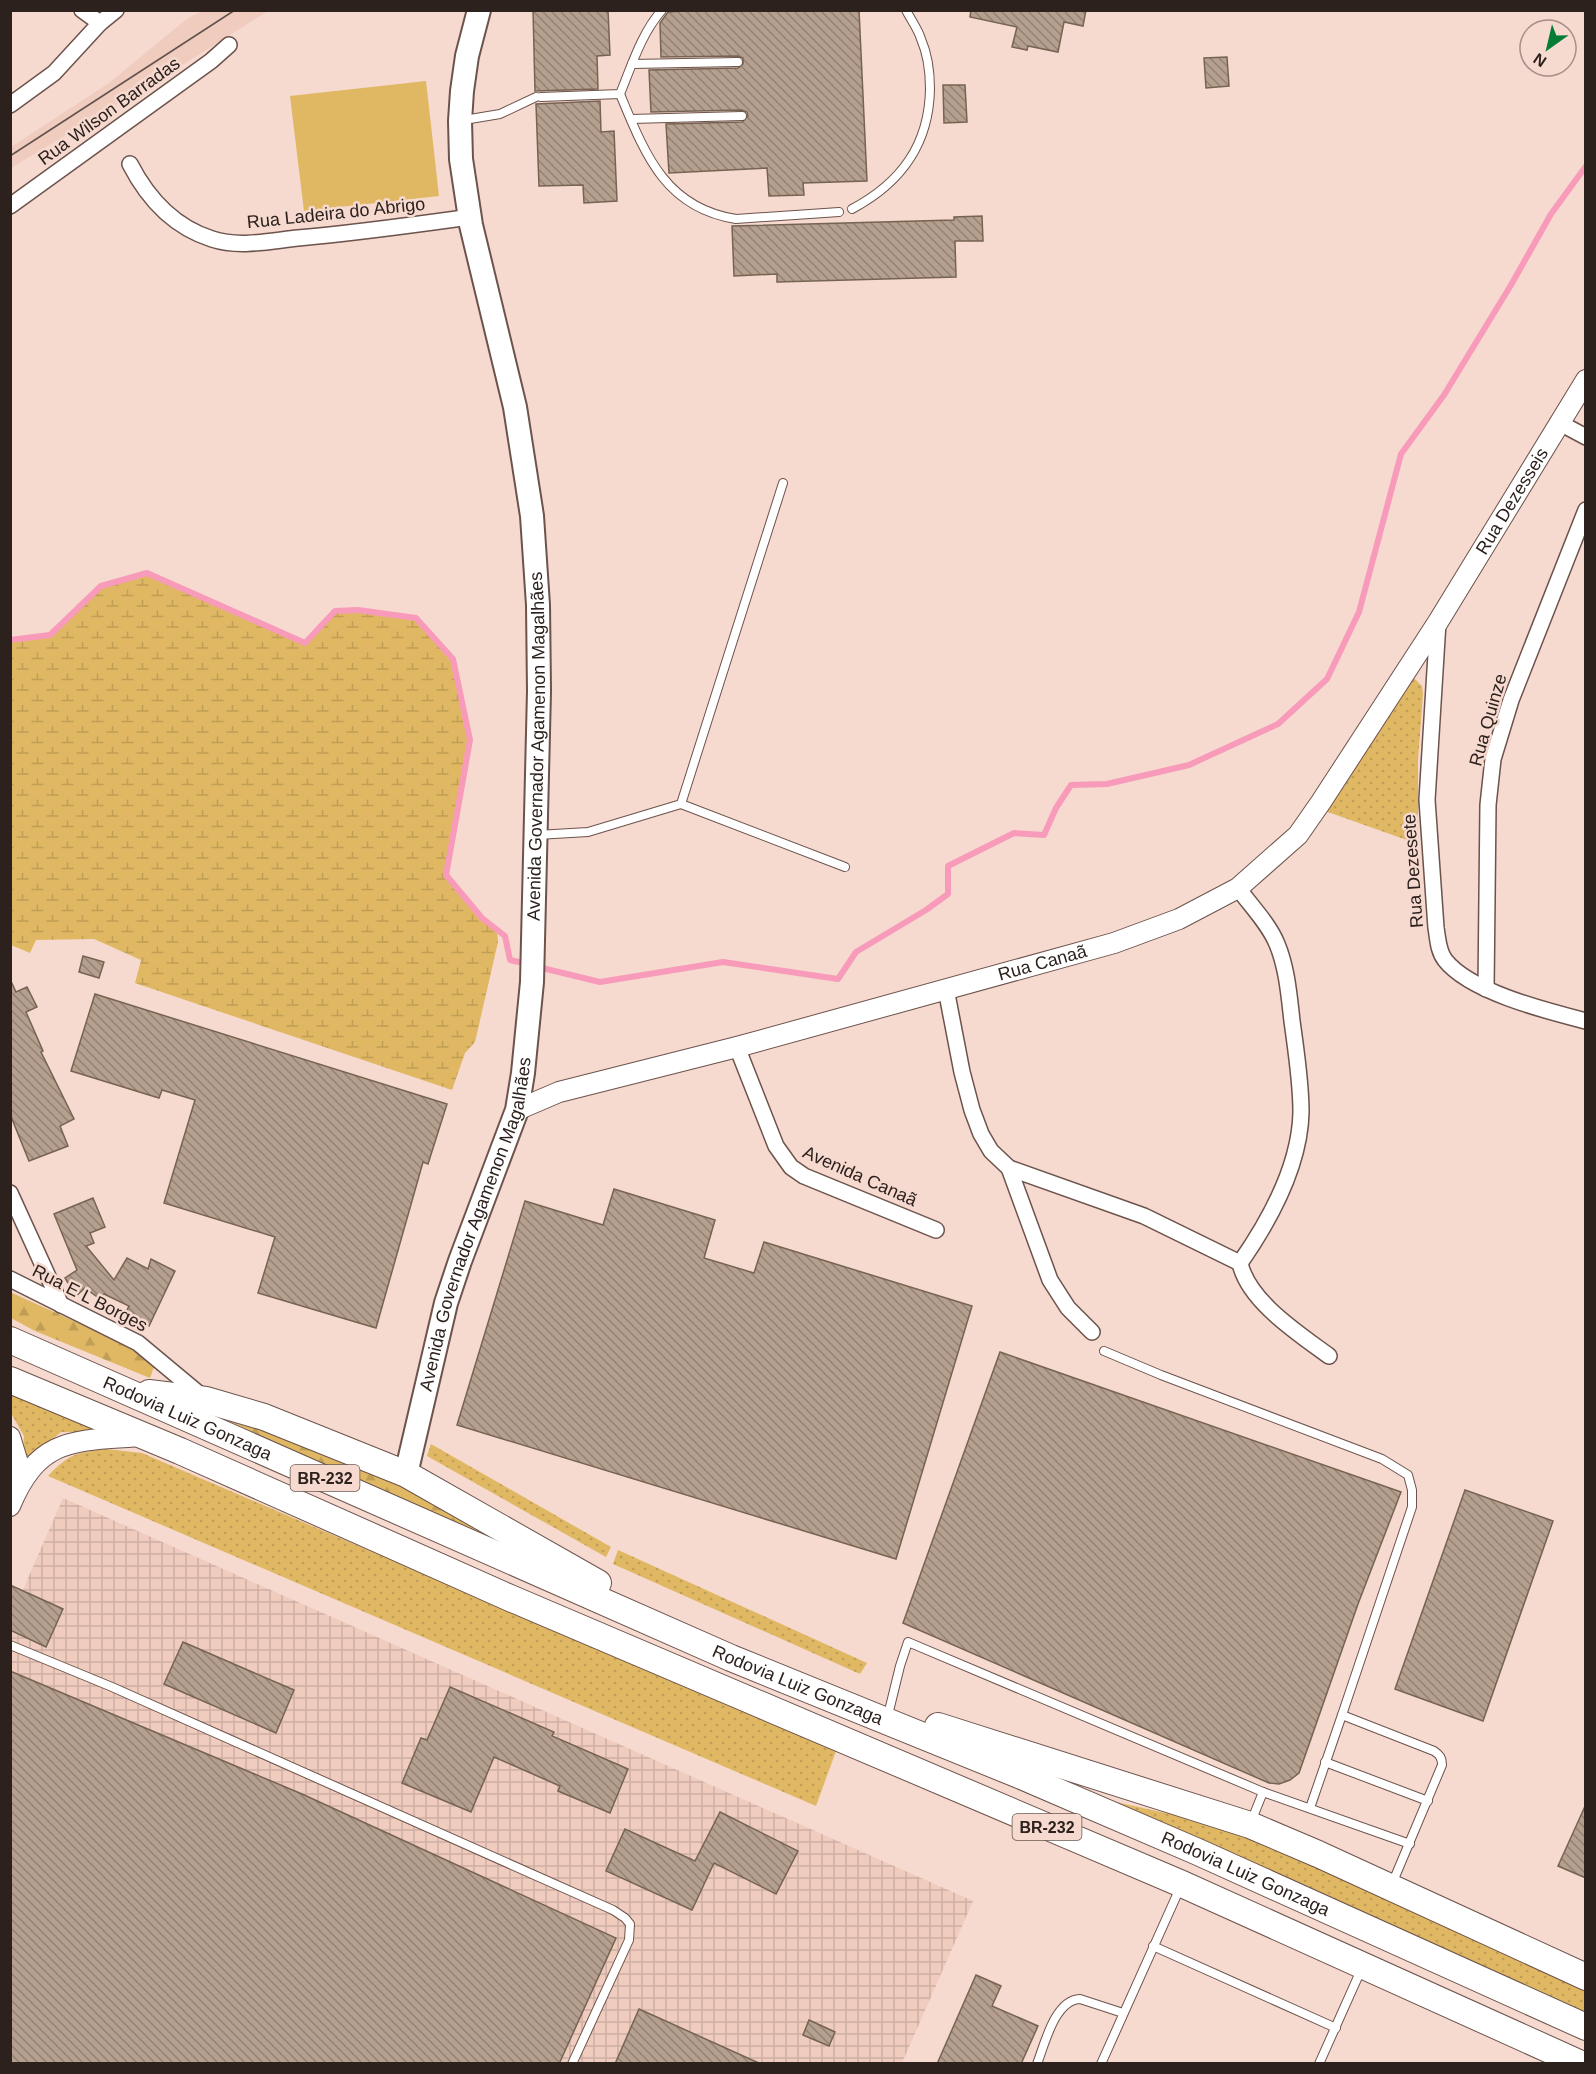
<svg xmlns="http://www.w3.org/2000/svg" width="1596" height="2074" viewBox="0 0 1596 2074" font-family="Helvetica,sans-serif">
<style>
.built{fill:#f0ccbe}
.industrial{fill:url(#industrial-grid)}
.grass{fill:url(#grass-dots)}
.forest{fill:url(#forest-firs)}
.wetland{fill:url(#wetland-marsh)}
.pitch{fill:#e0b863}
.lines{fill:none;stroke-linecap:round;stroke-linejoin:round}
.stream{stroke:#f89aba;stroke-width:6}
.building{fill:url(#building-back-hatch);stroke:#766352;stroke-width:1.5}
.service-casing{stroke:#6c534b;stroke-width:10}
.minor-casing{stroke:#6c534b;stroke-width:18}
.tertiary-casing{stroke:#6c534b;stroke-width:22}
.secondary-casing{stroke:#6c534b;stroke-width:26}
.trunk-casing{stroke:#6c534b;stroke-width:28}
.service{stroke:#fff;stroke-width:8}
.minor{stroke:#fff;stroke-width:15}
.tertiary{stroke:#fff;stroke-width:20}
.secondary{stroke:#fff;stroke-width:22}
.trunk{stroke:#fff;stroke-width:26}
.tram{stroke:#62524d;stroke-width:1.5}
.labels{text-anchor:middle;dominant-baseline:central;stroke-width:5;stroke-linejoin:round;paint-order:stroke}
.shield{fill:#f6d9cf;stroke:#695852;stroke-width:1.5}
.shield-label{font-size:16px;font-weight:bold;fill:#2c211d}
.street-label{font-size:18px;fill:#2c211d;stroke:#f6d9cf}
</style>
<defs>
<pattern id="industrial-grid" width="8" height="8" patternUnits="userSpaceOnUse" patternTransform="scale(1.5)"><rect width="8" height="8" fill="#f0ccbe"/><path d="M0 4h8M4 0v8" fill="none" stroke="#ceafa3"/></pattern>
<pattern id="grass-dots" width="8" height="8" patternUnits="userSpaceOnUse" patternTransform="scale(1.5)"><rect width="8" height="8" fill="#e0b863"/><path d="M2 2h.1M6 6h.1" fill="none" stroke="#c09e56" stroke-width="1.8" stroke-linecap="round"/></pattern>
<pattern id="forest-firs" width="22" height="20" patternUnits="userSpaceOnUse" patternTransform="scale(1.5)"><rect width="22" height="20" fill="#e0b863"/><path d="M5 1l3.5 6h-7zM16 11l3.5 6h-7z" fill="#c09e56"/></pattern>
<pattern id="wetland-marsh" width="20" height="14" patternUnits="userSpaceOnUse" patternTransform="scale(1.5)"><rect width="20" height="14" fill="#e0b863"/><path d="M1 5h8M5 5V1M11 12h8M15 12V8" fill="none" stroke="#c09e56"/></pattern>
<pattern id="building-back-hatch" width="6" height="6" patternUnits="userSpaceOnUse" patternTransform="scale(1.5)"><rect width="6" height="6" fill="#b5a08f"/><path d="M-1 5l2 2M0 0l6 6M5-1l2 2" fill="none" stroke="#938274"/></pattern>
</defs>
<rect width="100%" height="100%" fill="#f6d9cf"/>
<!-- built -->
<polygon class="built" points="202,11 268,11 181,66 11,168 11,147 109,83 188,18"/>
<!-- industrial -->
<polygon class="industrial" points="63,1498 973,1901 902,2063 11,2064 11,1617"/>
<!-- grass -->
<g class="grass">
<polygon points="1413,677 1422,686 1423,694 1418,760 1418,844 1325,811"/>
<polygon points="10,1390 110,1433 61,1432 22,1465 24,1436 11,1413"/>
<polygon points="431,1444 611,1547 606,1557 427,1456"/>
<path d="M106,1449L142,1453L836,1751L816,1806L48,1476C70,1453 76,1453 106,1449Z"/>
<polygon points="618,1550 867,1663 860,1674 613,1564"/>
<polygon points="1098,1798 1228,1827 1585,1985 1585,2015"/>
</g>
<!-- forest -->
<g class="forest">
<polygon points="10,1292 129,1346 155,1364 150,1378 35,1331 11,1318"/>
<polygon points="229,1421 290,1435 398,1481 537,1559 486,1539"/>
</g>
<!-- wetland -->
<polygon class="wetland" points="147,573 305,643 335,611 358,610 416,618 453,659 470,740 447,875 482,918 497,929 498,942 475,1042 465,1053 452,1090 135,983 141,960 94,939 36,940 30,953 11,945 11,640 50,635 101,586"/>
<!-- pitch -->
<polygon class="pitch" points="426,81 439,196 304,211 290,96"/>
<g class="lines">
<!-- stream -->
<g class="stream">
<polyline points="10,640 50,635 101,586 147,573 305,643 335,611 358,610 416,618 453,659 470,740 446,875 482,918 505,936 510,960 528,964"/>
<polyline points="538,967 600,982 723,962 838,979 856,952 926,910 948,894 948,866 1014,833 1044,835 1056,808 1071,785 1107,784 1189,765 1278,724 1327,679 1359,612 1401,454 1444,395 1511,285 1551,214 1586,166"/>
</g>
</g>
<!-- building -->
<g class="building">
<polygon points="533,10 608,10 610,55 597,56 598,89 535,91"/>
<polygon points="696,10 859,10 867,181 803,183 804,195 769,196 767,168 669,173 666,124 742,122 748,116 747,112 742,110 651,112 649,70 738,68 743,64 743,58 738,56 661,57 660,23 668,12"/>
<polygon points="971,10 1086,10 1083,26 1064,22 1058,52 1028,46 1027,50 1012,47 1017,27 970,17"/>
<polygon points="1227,57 1229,86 1206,88 1204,58"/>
<polygon points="943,85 965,85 967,122 944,123"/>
<polygon points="600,101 601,132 614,131 617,201 584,203 583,185 539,186 536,104"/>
<polygon points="982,216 983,241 955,241 956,277 777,282 777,274 734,276 732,226 954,220 954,217"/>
<polygon points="83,956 104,962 99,978 79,972"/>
<polygon points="10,979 16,992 27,987 37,1007 26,1012 43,1051 41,1052 74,1119 60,1126 68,1146 29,1161 10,1114"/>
<polygon points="95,994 447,1104 428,1164 423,1162 376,1328 258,1293 275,1237 164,1203 195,1100 162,1090 159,1098 71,1071"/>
<polygon points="614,1189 715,1220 704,1258 754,1273 764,1242 972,1306 896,1559 457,1425 525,1201 603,1225"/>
<polygon points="93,1198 105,1227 90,1233 94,1243 86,1246 114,1280 127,1258 148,1269 151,1259 175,1271 149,1326 125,1314 129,1306 104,1294 100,1299 85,1288 76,1296 65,1278 77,1270 54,1214"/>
<polygon points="1000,1352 1401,1492 1358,1604 1299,1773 1290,1780 1279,1784 1269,1783 903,1623"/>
<polygon points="1465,1490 1553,1521 1483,1721 1395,1689"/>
<polygon points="10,1585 63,1609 46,1647 10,1630"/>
<polygon points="183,1642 294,1690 276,1733 164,1684"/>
<polygon points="10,1671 302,1794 616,1938 559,2064 10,2064"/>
<polygon points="450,1687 554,1732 552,1736 628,1769 610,1813 558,1791 560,1786 494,1757 471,1812 402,1783 421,1738 427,1740"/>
<polygon points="1586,1804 1586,1878 1558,1866"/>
<polygon points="720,1812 798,1851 776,1894 714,1863 692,1910 606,1871 625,1829 695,1861"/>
<polygon points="976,1975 1001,1986 992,2006 1038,2026 1021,2064 937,2064"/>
<polygon points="639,2009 761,2064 615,2064"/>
<polygon points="809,2020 835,2032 829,2046 803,2035"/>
</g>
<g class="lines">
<!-- service casing -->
<g class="service-casing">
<g id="service">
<polyline points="632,64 738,62"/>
<path d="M620,94C645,154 665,208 736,219L839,212"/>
<path d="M541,97L620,94C632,65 641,34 662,10"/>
<polyline points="631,119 742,116"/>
<polyline points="464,120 500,114 536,97"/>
<path d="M852,209C901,183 929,145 930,89C930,72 928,55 921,39C918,29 911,20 906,10"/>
<polyline points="681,804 845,867"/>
<polyline points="537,835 588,832 681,804 783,483"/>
<path d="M1104,1351L1161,1375L1382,1459L1408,1475L1412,1490V1507L1342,1715L1434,1751C1440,1755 1442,1758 1442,1765L1392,1884"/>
<polyline points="10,1645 112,1687 613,1910 625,1918 630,1924 629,1940 572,2064"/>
<polyline points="889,1711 900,1666 908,1642 1263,1792"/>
<polyline points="1325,1762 1428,1801"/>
<polyline points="1310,1808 1342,1715"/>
<polyline points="1251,1822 1263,1792 1410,1844"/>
<polyline points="1153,1946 1336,2028"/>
<path d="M1037,2064C1045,2043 1055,2000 1080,1999L1123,2013"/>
<polyline points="1101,2064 1180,1888"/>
<polyline points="1319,2064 1361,1970"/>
</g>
</g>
<!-- minor casing -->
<g class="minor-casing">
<g id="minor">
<polyline points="82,10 100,23"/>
<polyline points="10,105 54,73 100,23 116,10"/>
<path d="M130,164C148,199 174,227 212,239C239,248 270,241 298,238C355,233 412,225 470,217"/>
<polyline points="10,206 211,61 229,45"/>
<polyline points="1558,422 1586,437"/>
<path d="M1438,622L1427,800L1436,928C1438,939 1438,951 1445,960C1470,992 1547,1011 1586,1021"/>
<path d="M1238,888C1251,906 1269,924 1277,944C1287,968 1289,995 1292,1021C1296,1051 1301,1081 1301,1112C1300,1165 1270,1220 1240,1263"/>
<polyline points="946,989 962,1072 972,1110 981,1134 991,1151 1009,1168 1144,1216 1240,1263"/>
<polyline points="1486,989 1488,805 1493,759 1511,700 1586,510"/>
<polyline points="737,1047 776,1146 791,1167 804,1176 936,1230"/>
<polyline points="1009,1168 1050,1280 1068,1308 1092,1332"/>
<polyline points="10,1193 61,1305"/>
<path d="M1240,1263C1248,1301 1298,1333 1329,1356"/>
<polyline points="10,1279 138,1343 204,1398"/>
</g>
</g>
<!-- tertiary casing -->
<g class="tertiary-casing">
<g id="tertiary">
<path id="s1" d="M517,1110L559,1092L737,1047L1114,943L1179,919L1238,888L1298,835L1321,802L1438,622L1586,380"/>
<polyline points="10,1437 18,1463 20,1482"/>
<path d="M10,1506C39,1436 75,1441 141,1436"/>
</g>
</g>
<!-- secondary casing -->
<g class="secondary-casing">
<g id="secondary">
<path id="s2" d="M406,1474L446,1303L460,1261L517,1110L523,1073L532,982L539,691L538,605L532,516L515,407L471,225L461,159L460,121L462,91L467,56L479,10"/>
</g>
</g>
<!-- trunk casing -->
<g class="trunk-casing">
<g id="trunk">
<path id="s3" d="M10,1340L731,1658L1019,1775L1198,1852L1586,2027"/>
<polyline points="10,1380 180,1451 510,1598 1182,1884 1581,2064"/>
<polyline points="149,1393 206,1400 264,1417 406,1474 598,1583"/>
<polyline points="938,1726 1250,1825 1318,1854 1586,1977"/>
</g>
</g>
<!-- service -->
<use href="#service" class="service"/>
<!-- minor -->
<use href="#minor" class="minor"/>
<!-- tertiary -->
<use href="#tertiary" class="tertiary"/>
<!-- secondary -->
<use href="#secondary" class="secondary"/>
<!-- trunk -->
<use href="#trunk" class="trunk"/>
<!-- tram -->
<polyline class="tram" points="10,156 235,10"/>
</g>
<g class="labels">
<!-- shield labels -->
<g class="shield">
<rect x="290.5" y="1465" width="69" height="26" rx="4.5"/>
<rect x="1012.5" y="1814" width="69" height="26" rx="4.5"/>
</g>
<g class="shield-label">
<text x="325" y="1478">BR-232</text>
<text x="1047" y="1827">BR-232</text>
</g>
<!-- street labels -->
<g class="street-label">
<text transform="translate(109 111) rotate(-36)">Rua Wilson Barradas</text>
<text transform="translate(336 213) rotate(-6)">Rua Ladeira do Abrigo</text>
<text stroke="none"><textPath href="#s1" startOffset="1233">Rua Dezesseis</textPath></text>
<text transform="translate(1488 720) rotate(-74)">Rua Quinze</text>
<text stroke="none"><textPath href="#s2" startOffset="746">Avenida Governador Agamenon Magalhães</textPath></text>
<text transform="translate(1413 871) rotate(-94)">Rua Dezesete</text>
<text stroke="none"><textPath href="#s1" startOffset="546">Rua Canaã</textPath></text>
<text transform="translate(860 1176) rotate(24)">Avenida Canaã</text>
<text stroke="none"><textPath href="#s2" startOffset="260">Avenida Governador Agamenon Magalhães</textPath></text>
<text transform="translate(90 1298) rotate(27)">Rua E L Borges</text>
<text stroke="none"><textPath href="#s3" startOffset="194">Rodovia Luiz Gonzaga</textPath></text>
<text stroke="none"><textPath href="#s3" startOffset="860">Rodovia Luiz Gonzaga</textPath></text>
<text stroke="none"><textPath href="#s3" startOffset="1346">Rodovia Luiz Gonzaga</textPath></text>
</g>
</g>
<!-- border -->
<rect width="1596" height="2074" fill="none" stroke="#2c211d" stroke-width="24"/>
<!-- north arrow -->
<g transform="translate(1548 48) rotate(214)"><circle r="28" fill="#f6d9cf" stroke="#a58f88" stroke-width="1.5"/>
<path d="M0-4.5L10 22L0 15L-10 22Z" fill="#067d35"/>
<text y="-9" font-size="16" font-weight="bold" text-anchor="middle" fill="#2c211d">N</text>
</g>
</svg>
